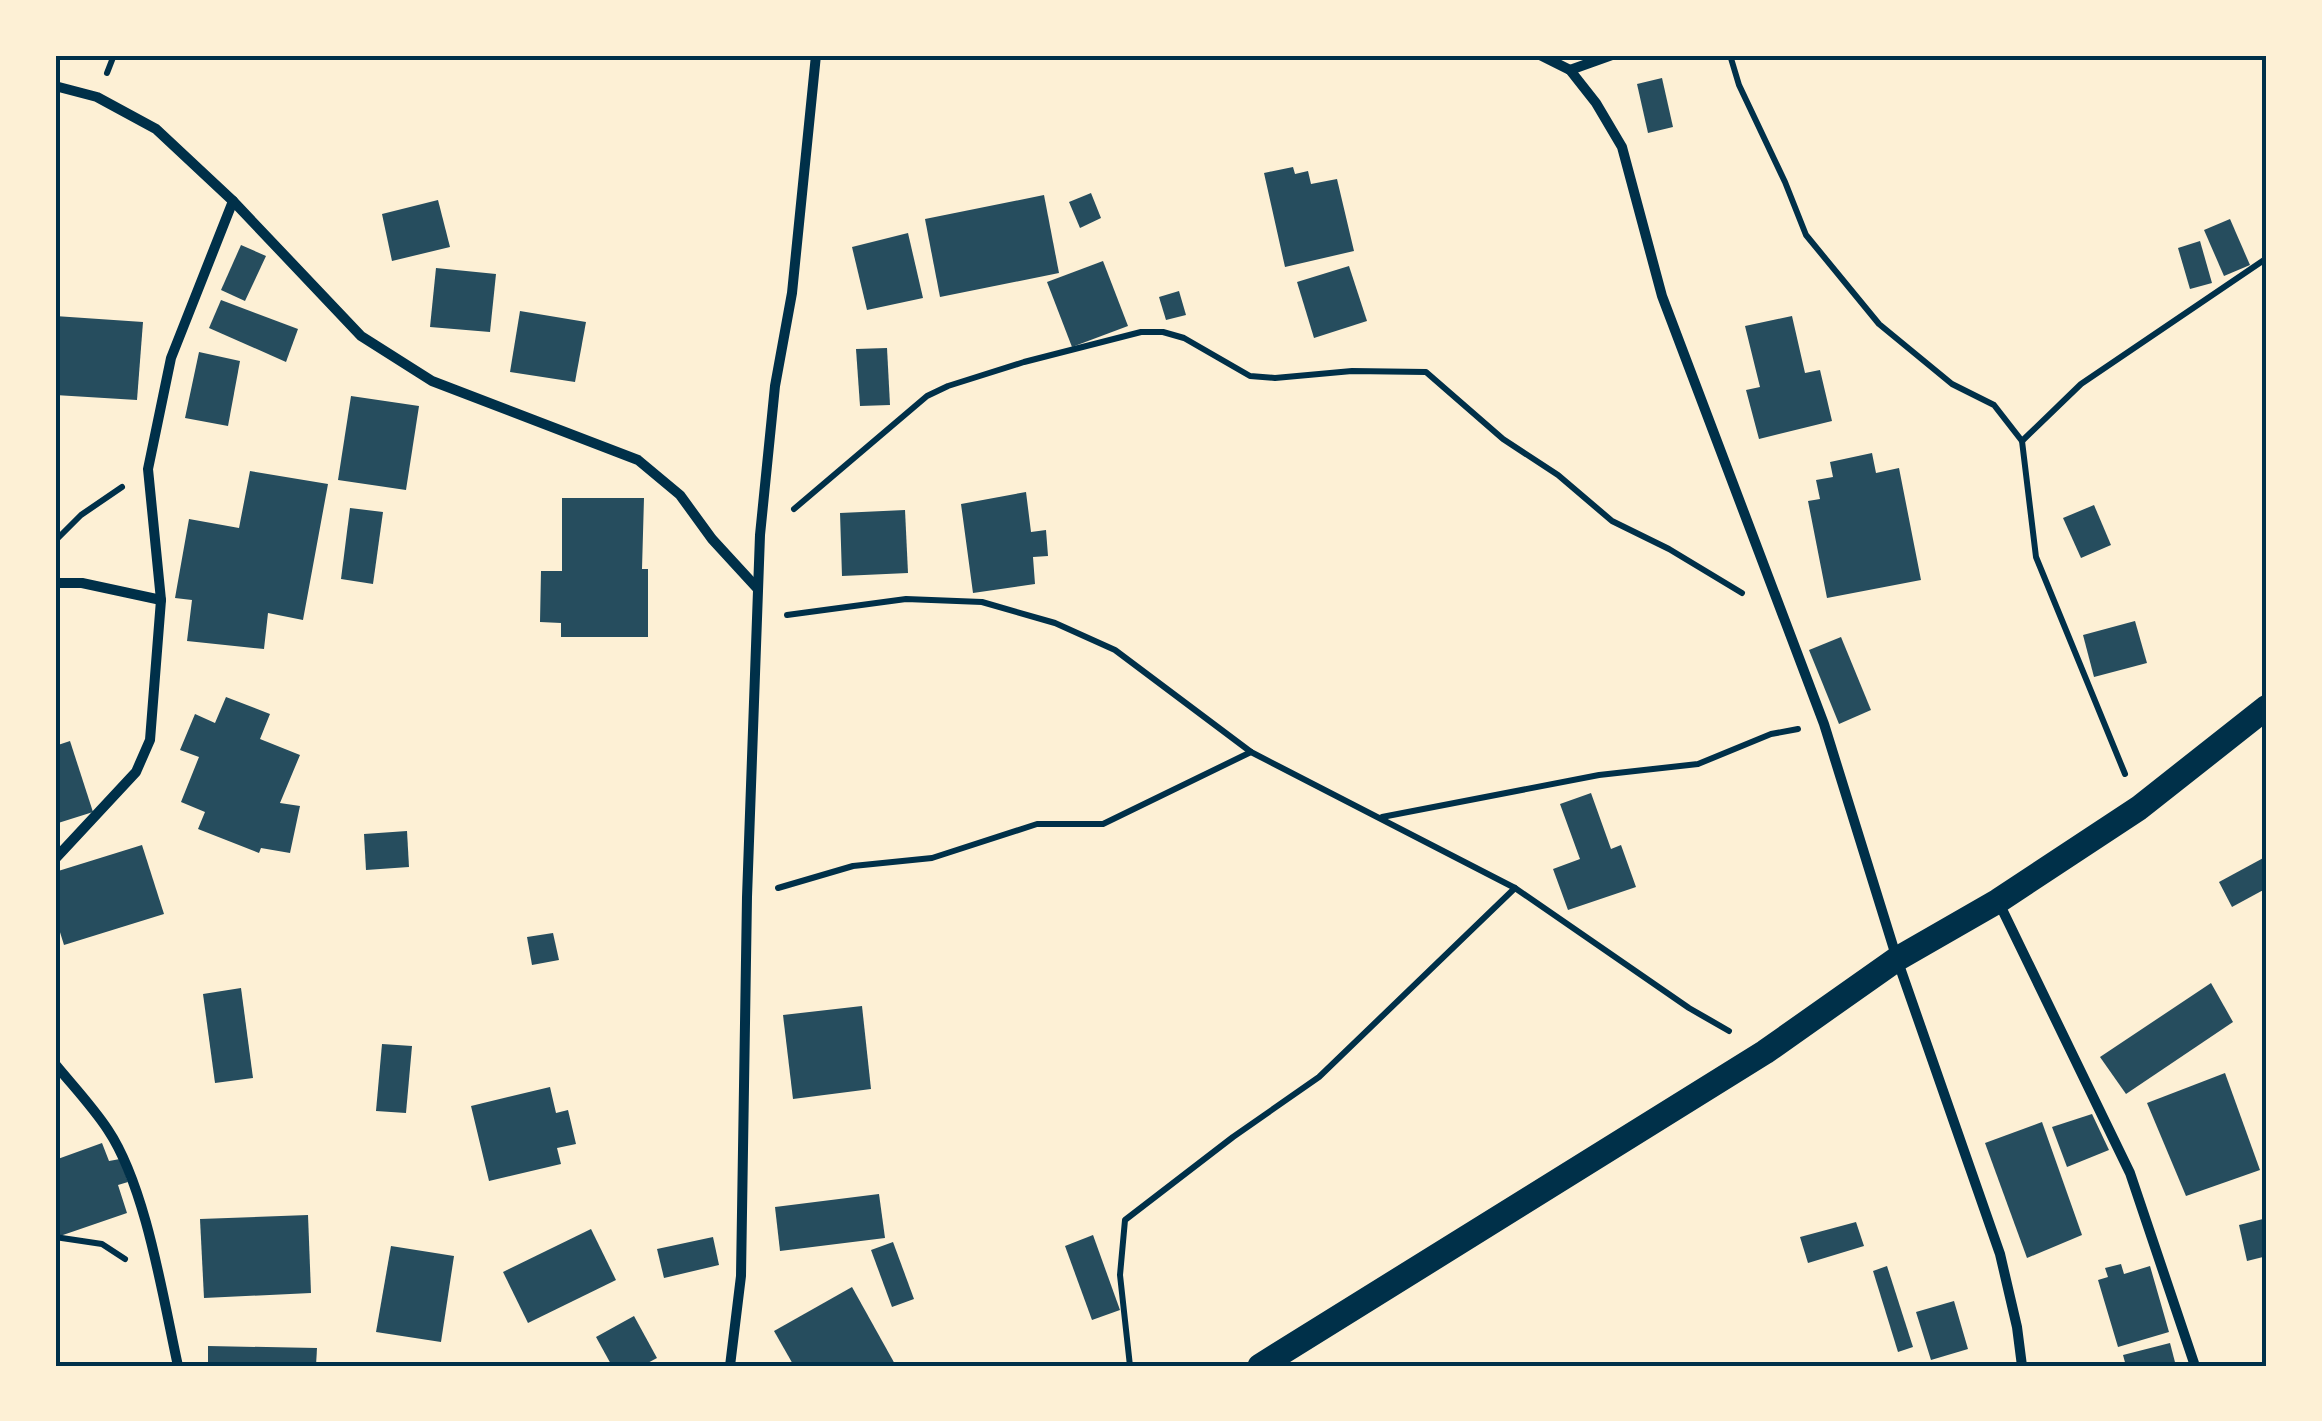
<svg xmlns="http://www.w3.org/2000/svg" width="2322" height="1421" viewBox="0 0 2322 1421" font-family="Jost,sans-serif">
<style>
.building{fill:#264d5e}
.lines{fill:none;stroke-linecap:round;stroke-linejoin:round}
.path{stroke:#003049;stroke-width:6}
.minor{stroke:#003049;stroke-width:10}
.primary{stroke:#003049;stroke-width:25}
.neatline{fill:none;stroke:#003049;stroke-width:4}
</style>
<rect width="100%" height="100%" fill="#fdf0d5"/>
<!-- building -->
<g class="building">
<polygon points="1662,78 1673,127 1648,133 1637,84"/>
<polygon points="1293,167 1295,174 1308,171 1311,184 1337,179 1354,251 1285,267 1264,173"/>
<polygon points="1091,193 1101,218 1080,228 1069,202"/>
<polygon points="1044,195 1059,273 940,297 925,219"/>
<polygon points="438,200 450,247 392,261 382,214"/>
<polygon points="2230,219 2250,265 2224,276 2204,230"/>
<polygon points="908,233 923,298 867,310 852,247"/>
<polygon points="2200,241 2212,283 2190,289 2178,248"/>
<polygon points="241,245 266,256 245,301 221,290"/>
<polygon points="1103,261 1128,326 1072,347 1047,282"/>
<polygon points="1349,266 1367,321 1314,338 1297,282"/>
<polygon points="436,268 496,274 490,332 430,327"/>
<polygon points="1179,291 1186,315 1166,320 1159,297"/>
<polygon points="221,300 298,329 286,362 209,328"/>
<polygon points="520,311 586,322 575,382 510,372"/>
<polygon points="55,316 143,322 137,400 55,395"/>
<polygon points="1792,316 1805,373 1820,370 1832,421 1759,439 1746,390 1760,387 1745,326"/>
<polygon points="887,348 890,405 860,406 856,349"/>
<polygon points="199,352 240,361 228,426 185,418"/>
<polygon points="351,396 419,406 406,490 338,480"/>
<polygon points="1872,453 1876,473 1899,468 1921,580 1827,598 1808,501 1820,499 1816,480 1833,477 1830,462"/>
<polygon points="250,471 328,484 303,620 268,613 264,649 187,641 192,600 175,598 189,519 239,528"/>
<polygon points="1026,492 1031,532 1046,530 1048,556 1033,557 1035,584 973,593 961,504"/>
<polygon points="562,498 644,498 642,569 648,569 648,637 561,637 561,623 540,622 541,571 562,571"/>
<polygon points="2094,505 2111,545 2081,558 2063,518"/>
<polygon points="350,508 383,512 373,584 341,579"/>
<polygon points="905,510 908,573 842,576 840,513"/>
<polygon points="2135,621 2147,663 2094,677 2083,635"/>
<polygon points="1841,637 1871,710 1839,724 1809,650"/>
<polygon points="226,697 270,714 260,739 300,755 280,803 300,806 290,853 261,848 259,853 198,829 205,812 181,802 199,757 180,750 195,714 215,723"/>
<polygon points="70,741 93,812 55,824 55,746"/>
<polygon points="1591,793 1611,849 1621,845 1636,887 1568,910 1553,869 1580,859 1560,804"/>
<polygon points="407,831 409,867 366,870 364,834"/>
<polygon points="142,845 164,914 64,945 55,916 55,872"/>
<polygon points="2267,856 2267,888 2232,907 2219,882"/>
<polygon points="553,933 559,960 532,965 527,937"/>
<polygon points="2211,983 2233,1022 2126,1094 2100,1057"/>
<polygon points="241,988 253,1078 215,1083 203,994"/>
<polygon points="862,1006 871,1089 793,1099 783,1015"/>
<polygon points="382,1044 412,1046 406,1113 376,1111"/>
<polygon points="2225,1073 2260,1170 2186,1196 2147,1103"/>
<polygon points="550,1087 556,1113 568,1110 576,1144 557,1148 561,1164 489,1181 471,1106"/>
<polygon points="2092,1114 2109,1150 2067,1167 2052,1127"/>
<polygon points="2042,1122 2082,1235 2027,1258 1985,1143"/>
<polygon points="102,1143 109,1161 120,1159 128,1182 118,1185 127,1213 60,1236 55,1225 55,1160"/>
<polygon points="879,1194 885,1238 780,1251 775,1207"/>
<polygon points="308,1215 311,1293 204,1298 200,1219"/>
<polygon points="2267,1218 2267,1256 2247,1261 2239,1225"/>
<polygon points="1856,1222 1864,1246 1808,1263 1800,1237"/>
<polygon points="591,1229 616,1280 528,1323 503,1272"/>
<polygon points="1093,1235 1120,1310 1092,1320 1065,1246"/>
<polygon points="713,1237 719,1265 664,1278 657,1249"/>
<polygon points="893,1242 914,1299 892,1307 871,1250"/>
<polygon points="391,1246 454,1256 441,1342 376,1332"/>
<polygon points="2121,1264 2124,1274 2150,1266 2169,1332 2118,1347 2098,1280 2108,1277 2105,1268"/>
<polygon points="1887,1266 1913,1347 1898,1352 1873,1271"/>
<polygon points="852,1287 896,1366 794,1366 774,1331"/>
<polygon points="1954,1301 1968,1349 1931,1360 1916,1312"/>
<polygon points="634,1316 657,1358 642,1366 612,1366 596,1337"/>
<polygon points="2170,1343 2176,1366 2126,1366 2123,1355"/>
<polygon points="208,1346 317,1348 316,1366 208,1366"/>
</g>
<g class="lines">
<!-- path -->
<g class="path">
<polyline points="1730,55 1739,85 1785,182 1806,235 1879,324 1952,384 1994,405 2022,441 2036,557 2125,774"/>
<polyline points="107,73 114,55"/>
<polyline points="2022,441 2081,384 2267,258"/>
<polyline points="794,509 927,396 948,386 1024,362 1141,332 1163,332 1184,338 1250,376 1275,378 1352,371 1426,372 1503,439 1558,475 1612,521 1669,549 1742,593"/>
<polyline points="55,541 81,515 122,487"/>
<polyline points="787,615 906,599 982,602 1055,623 1115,650 1251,752 1515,888 1689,1008 1729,1031"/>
<polyline points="1382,817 1599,775 1698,764 1771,734 1798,729"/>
<polyline points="778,888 853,866 932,858 1037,824 1103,824 1251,752"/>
<polyline points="55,1237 102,1244 125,1259"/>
<polyline points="1130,1366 1120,1275 1125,1220 1233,1137 1319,1077 1515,888"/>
</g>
<!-- minor -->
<g class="minor">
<polyline points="1540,55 1570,70 1596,103 1622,147 1662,296 1824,724 1897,959 2000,1254 2017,1327 2022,1366"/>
<polyline points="1570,70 1612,55"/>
<polyline points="55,86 97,97 156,129 233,201 361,336 432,381 638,460 680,495 712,539 757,588"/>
<polyline points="55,583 82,583 161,600"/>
<polyline points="55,859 136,772 150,740 161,600 148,469 171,358 233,201"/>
<polyline points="1999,903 2130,1173 2195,1366"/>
<path d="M55,1064C73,1086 93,1107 108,1130C146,1187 163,1298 178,1366"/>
<polyline points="730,1366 741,1276 747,897 760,535 775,386 792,293 816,55"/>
</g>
<!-- primary -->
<polyline class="primary" points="1260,1366 1765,1052 1897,959 1998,901 2139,808 2267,707"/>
</g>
<!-- border -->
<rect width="2322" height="1421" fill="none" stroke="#fdf0d5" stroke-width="115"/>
<rect x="58" y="58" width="2206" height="1306" class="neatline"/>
</svg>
